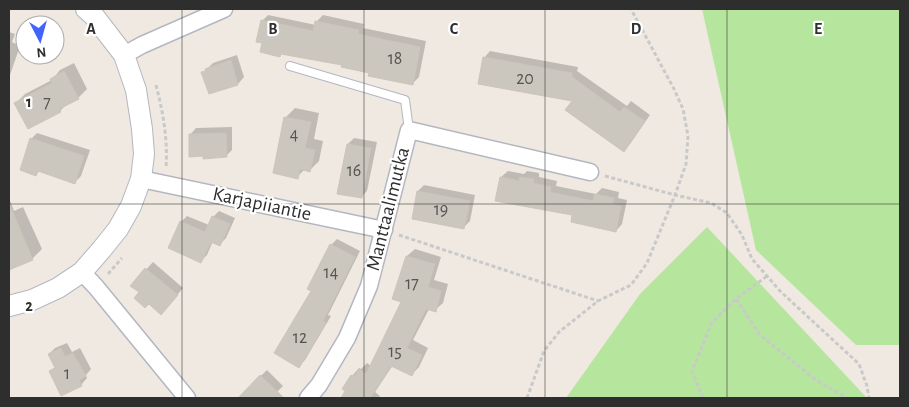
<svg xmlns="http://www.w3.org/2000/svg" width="909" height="407" viewBox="0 0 909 407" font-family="'Alegreya Sans',sans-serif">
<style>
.green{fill:#b6e59e}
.shadow{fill:#0003}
.building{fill:#cbc7bf;stroke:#cbc5ba}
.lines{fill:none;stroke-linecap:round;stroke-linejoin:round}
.service-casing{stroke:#b4b7c1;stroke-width:10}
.minor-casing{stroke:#b4b7c1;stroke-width:19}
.tertiary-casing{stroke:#b4b7c1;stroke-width:22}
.path{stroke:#c9c9c9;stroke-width:3;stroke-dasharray:4 2.5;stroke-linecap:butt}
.service{stroke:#fff;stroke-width:8}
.minor{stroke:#fff;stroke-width:16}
.tertiary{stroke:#fff;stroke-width:20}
.grid{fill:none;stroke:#2e2e2e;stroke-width:1;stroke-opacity:0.55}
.labels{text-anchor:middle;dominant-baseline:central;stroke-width:4.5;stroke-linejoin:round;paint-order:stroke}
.number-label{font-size:18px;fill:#555452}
.street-label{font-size:20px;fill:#2e2e2e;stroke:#fff}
.grid-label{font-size:16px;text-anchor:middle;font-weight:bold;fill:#2e2e2e;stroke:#fff;stroke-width:4.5;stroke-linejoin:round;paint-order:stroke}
</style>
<rect width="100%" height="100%" fill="#efe9e1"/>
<!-- green -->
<g class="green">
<polygon points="702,9 900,9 900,345 856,345 756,250"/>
<polygon points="707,227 867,398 566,398 640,294"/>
</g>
<!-- shadow -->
<g class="shadow">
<polygon points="268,15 316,25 316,22 323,15 364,24 363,28 426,41 419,77 413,83 263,42 262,21"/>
<polygon points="9,32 15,34 12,42 20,46 9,78"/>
<polygon points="490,51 578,67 577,71 627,106 631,101 650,115 630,144 624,150 574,100 484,58"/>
<polygon points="237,55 244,77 238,84 209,93 203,73 213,63"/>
<polygon points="74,63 87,89 78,98 68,103 60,111 16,103 25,94 52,80 60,70"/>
<polygon points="295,108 319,113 314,139 323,141 319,161 310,170 305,169 297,177 274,172 286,117"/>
<polygon points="232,127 232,150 226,156 190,135 196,128"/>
<polygon points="37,133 90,150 81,176 75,182 40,171 36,174 31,139"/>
<polygon points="354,138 377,142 367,191 361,197 339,193 348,144"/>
<polygon points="508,171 524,174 527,171 539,173 539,177 557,181 556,186 596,194 602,188 619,192 618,198 627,200 622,224 616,231 574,214 501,177"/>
<polygon points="424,185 475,195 470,221 464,227 418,191"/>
<polygon points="9,198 14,211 23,207 42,249 33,258 9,269"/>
<polygon points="219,211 235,218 226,238 220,244 213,241 207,255 201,261 181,222 187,216 209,225 213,217"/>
<polygon points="337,239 360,251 328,315 331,316 305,360 299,366 313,291 331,245"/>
<polygon points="415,249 441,257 434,280 448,284 443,303 435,310 429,309 413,340 428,348 419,367 412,374 393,365 375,392 380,396 378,398 342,398 347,391 344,389 352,376 359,368 361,369 367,363 371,366 402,301 394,298 407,256"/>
<polygon points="153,262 183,288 167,307 132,285"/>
<polygon points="67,343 72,352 80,348 91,369 86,375 87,378 81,385 51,371 55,367 49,354 55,348"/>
<polygon points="267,370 283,386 271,398 238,398"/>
</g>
<!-- building -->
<g class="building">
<polygon points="261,20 313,31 315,21 359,30 358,34 420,47 413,85 368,76 369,73 341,67 342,65 281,54 280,57 260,52 262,43 256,42"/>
<polygon points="483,57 572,73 572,77 620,112 624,107 645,121 624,152 565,110 572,101 478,84"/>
<polygon points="231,60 238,85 209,94 201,72 206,71 205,69"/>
<polygon points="64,71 79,99 59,109 61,112 28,129 14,103 52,83 50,79"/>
<polygon points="284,117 311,122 305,148 315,150 310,172 300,169 298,179 273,173"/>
<polygon points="226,133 227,157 203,159 203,156 189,157 189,134"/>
<polygon points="30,138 84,156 75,184 38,171 36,176 20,170"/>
<polygon points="347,144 371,148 362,198 337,194"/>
<polygon points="500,177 519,181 520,177 534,179 533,183 551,187 550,192 593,201 595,194 614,198 613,204 621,206 616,232 571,222 572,215 495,201"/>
<polygon points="417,191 470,201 464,229 412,219"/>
<polygon points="9,203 33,260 9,270"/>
<polygon points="212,216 230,224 220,246 211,242 201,263 168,248 180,221 205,232"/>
<polygon points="330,244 355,257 323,321 326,323 299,368 274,353 311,291 307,289"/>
<polygon points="406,256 435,264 428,287 441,291 436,312 426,309 407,348 422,355 412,376 391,366 370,398 341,398 345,391 342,389 351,375 354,377 359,369 366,374 401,302 392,299"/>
<polygon points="145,268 178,295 161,315 149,304 145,308 134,298 139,292 130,286"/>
<polygon points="61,348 65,357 73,353 86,376 79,380 82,386 61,396 49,371 55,368 48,354"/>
<polygon points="260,375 284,398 238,398"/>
</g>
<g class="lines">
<!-- service casing -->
<g class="service-casing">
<polyline id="service" points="290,66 405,100 409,130"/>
</g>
<!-- minor casing -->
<g class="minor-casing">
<g id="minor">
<polyline points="124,55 142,45 224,9"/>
<polyline points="141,179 384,230"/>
<polyline points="82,272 96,287 187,398"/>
<polyline points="308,398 319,385 347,338 369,286 409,130 590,172"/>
</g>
</g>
<!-- tertiary casing -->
<g class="tertiary-casing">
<polyline id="tertiary" points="9,306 32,300 58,288 82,272 102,249 118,229 131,206 141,179 144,154 142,129 136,90 124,55 94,16 86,9"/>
</g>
<!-- path -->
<g class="path">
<path d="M156,85C163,112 168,140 166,168"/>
<polyline points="605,176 675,195 711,203 727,213 742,235 752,259 767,276 780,291 859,364 867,386 869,398"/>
<polyline points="399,235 598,301"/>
<polyline points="108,274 122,258"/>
<polyline points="736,299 760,335 816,380 847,398"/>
<polyline points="527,398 544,351 559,332 598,301 631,285 647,263 675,195 686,164 688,136 683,109 674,89 631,9"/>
<polyline points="703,398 692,371 712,322 736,299 767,276"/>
</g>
<!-- service -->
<use href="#service" class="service"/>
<!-- minor -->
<use href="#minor" class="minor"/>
<!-- tertiary -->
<use href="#tertiary" class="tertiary"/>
</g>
<!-- grid -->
<path class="grid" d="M182,9V398M364,9V398M545,9V398M727,9V398M9,204H900"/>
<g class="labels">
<!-- number labels -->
<g class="number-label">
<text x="395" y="59">18</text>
<text x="525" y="79">20</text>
<text x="47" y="103">7</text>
<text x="294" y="135">4</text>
<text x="354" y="171">16</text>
<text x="441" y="210">19</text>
<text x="331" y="273">14</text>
<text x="412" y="284">17</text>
<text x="300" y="338">12</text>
<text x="395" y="352">15</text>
<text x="67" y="374">1</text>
</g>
<!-- street labels -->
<g class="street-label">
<text transform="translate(262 204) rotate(12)">Karjapiiantie</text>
<text transform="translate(388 209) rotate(-76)">Manttaalimutka</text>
</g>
</g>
<g class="grid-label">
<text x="91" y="34">A</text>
<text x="273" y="34">B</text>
<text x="454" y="34">C</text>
<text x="636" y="34">D</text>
<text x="818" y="34">E</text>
<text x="29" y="107">1</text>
<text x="29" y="311">2</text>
</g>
<!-- border -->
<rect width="909" height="407" fill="none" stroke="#2e2e2e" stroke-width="20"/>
<!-- north arrow -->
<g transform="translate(40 40) rotate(174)"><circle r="24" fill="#ffffff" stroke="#ababab"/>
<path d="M0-4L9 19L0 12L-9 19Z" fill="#4264fb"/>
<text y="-8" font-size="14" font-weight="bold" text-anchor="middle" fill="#2e2e2e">N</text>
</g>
</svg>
